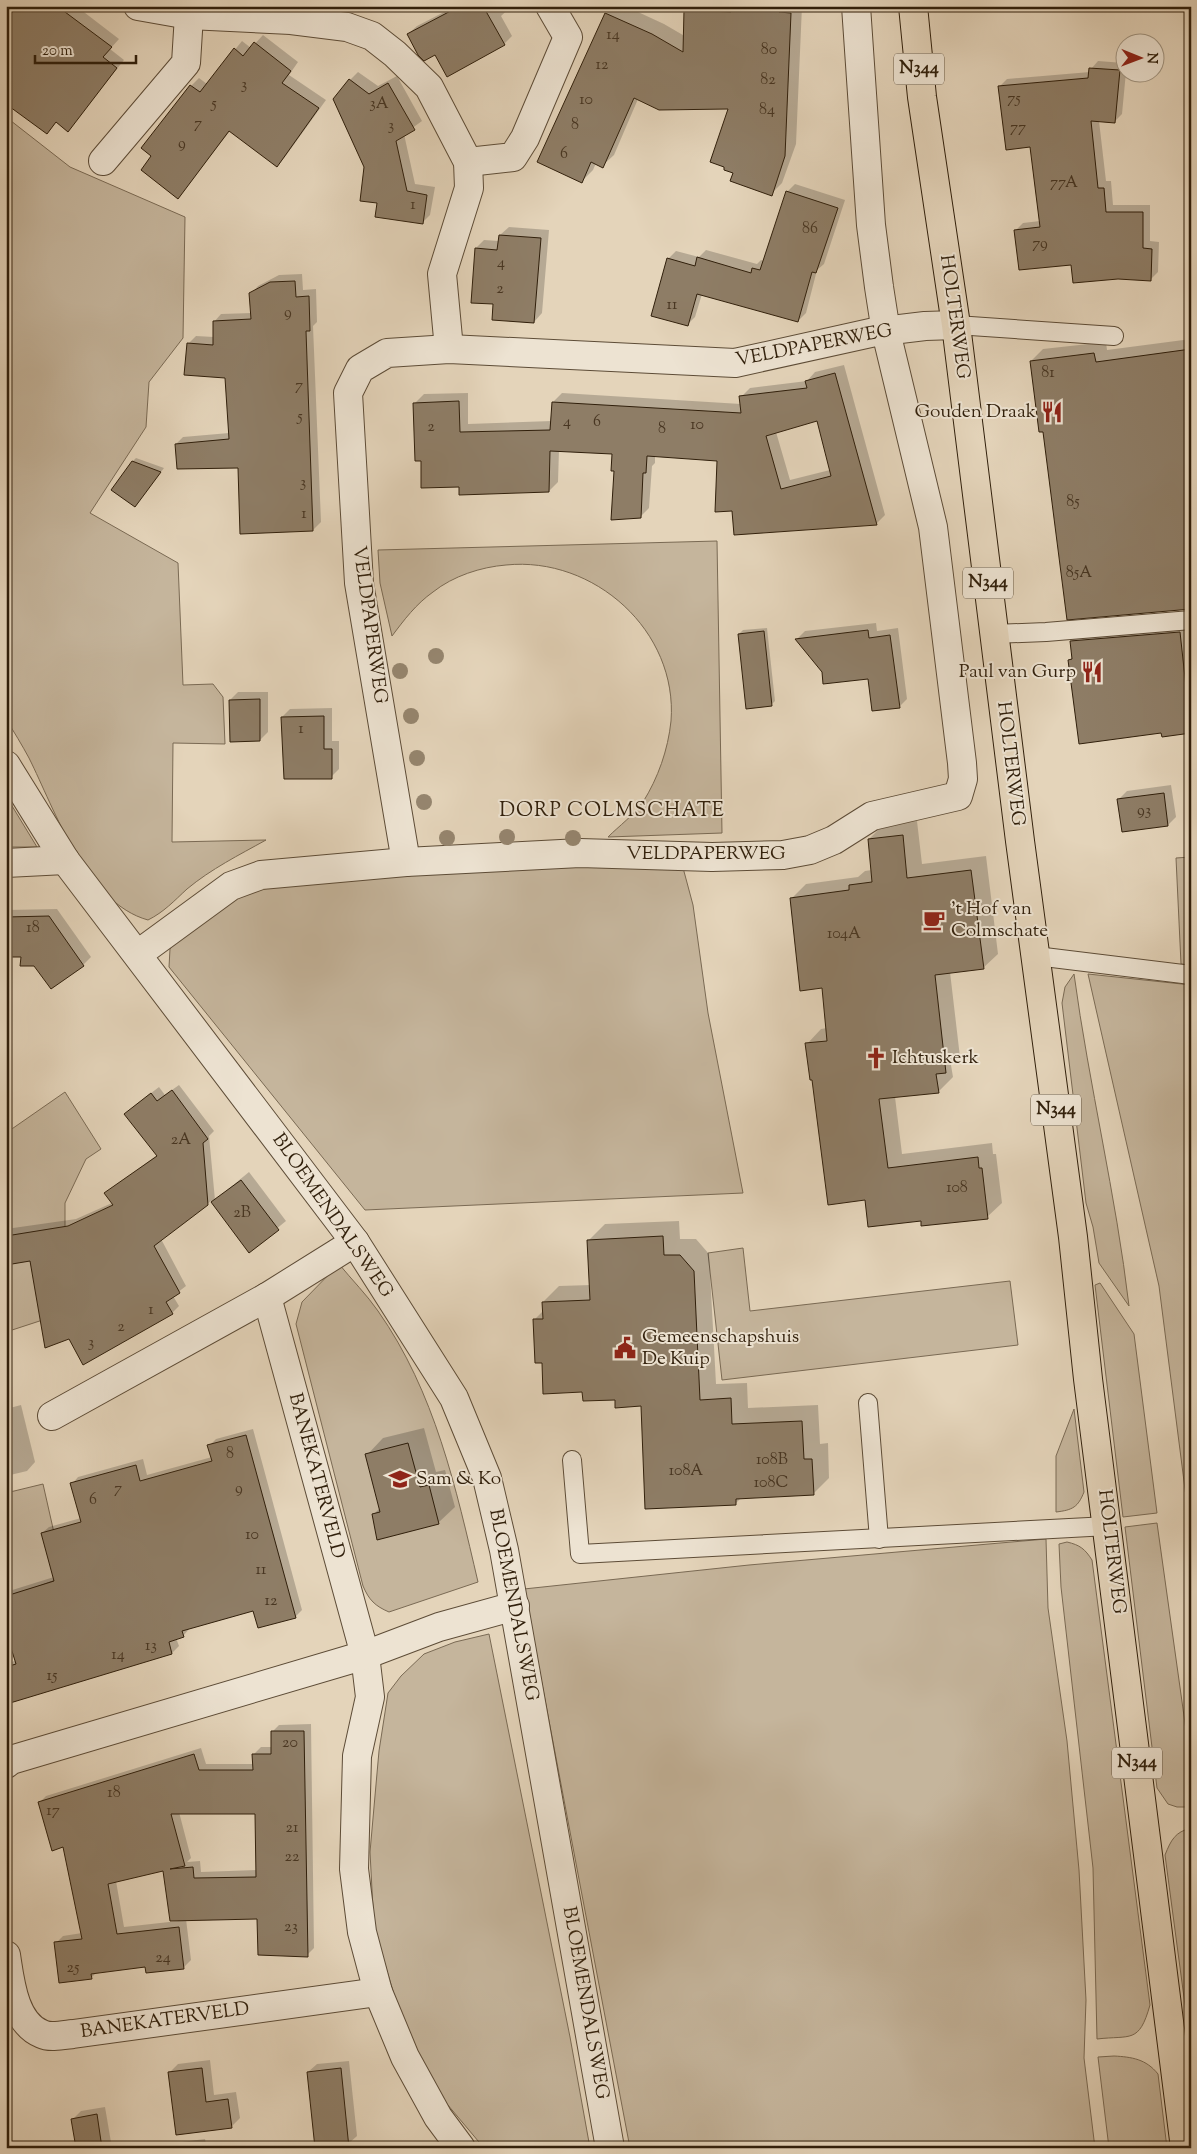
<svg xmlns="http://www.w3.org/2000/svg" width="1197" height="2154" viewBox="0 0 1197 2154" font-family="'Sorts Mill Goudy',serif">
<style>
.green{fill:#c5b59c;stroke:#7a6a54}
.shadow{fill:#0003;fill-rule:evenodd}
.building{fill:#8e7d66;stroke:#301f0b;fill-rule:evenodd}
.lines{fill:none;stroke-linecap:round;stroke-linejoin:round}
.lane-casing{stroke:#5d4c37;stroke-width:20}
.street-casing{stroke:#5d4c37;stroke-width:30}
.primary-casing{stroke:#301f0b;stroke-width:30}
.lane{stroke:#ede3d2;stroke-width:18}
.street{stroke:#ede3d2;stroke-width:28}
.primary{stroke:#e4d4ba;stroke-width:28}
.tree{fill:#95856e}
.labels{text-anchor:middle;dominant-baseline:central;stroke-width:4;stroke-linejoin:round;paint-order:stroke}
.number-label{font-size:16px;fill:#483622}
.shield{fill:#ede3d2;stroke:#695a47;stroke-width:1}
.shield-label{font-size:18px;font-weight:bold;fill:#301f0b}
.street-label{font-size:19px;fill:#301f0b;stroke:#ede3d2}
.poi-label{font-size:19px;fill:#301f0b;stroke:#ede3d2;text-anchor:start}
.neighbourhood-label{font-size:20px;letter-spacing:1px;fill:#301f0b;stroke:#ede3d2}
</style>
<rect width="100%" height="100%" fill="#e4d4ba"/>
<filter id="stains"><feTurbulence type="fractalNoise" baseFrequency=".004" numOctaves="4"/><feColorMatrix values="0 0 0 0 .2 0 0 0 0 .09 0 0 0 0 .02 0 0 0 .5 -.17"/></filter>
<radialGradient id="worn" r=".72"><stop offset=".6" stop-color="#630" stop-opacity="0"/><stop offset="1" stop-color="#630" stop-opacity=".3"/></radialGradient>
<!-- green -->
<g class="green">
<path d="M6,117L70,167L185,217L183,338L149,382L146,427L90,513L178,563L183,685L213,684L223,697L225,744L173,743L172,842L266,840C239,855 211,869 187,889C174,901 164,912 148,920C86,903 55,810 29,758C22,745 14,732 6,719Z"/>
<path d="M717,541L722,833L608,837C619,826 634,815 643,802C658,778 668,750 671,721C678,631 594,556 506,565C481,567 453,576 433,592C416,604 404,620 392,636L380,583L378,550Z"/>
<polygon points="6,796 37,847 6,847"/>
<polygon points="1191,857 1191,965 1181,964 1176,858"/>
<polygon points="682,864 693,905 708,1013 743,1193 365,1210 169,967 170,949 182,931 242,894 273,883 422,872"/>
<path d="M1074,974C1089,1085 1116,1195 1129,1306L1099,1263L1093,1227L1086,1203L1062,1003L1065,987Z"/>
<polygon points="1088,974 1191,985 1191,1536 1159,1286"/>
<polygon points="65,1092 101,1149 86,1159 65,1203 65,1254 61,1314 6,1332 6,1133"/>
<polygon points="743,1248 750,1311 1010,1281 1018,1345 722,1380 708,1253"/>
<path d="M339,1264C352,1280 367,1295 378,1311C435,1392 456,1488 478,1582L389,1612C375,1606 369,1600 363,1586L296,1324L302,1302Z"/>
<polygon points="1100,1283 1134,1334 1157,1513 1123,1517 1095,1285"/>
<path d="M1074,1409L1084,1492C1078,1507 1073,1510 1056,1512V1456Z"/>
<polygon points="43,1484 64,1577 6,1598 6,1493"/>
<polygon points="1157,1523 1191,1766 1191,1807 1177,1807 1168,1804 1157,1788 1125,1527"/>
<polygon points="1046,1539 1048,1608 1067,1741 1079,1870 1086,2000 1084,2058 1095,2148 630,2148 524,1589 749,1565"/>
<path d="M1067,1542C1080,1545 1085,1549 1092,1560L1150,2005C1139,2044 1131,2035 1097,2039L1093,1868L1061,1587L1059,1544Z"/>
<polygon points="489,1634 570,2037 590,2148 484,2148 431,2085 400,2014 374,1928 370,1852 379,1751 388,1693 401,1676 424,1654 455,1642"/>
<path d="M1191,1828V2050L1165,1855C1171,1840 1175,1832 1191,1828Z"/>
<path d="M1114,2056C1132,2057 1146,2059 1158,2074L1167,2148H1109L1098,2057Z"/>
</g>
<!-- shadow -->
<g class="shadow">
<polygon points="6,6 76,6 119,39 110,49 124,60 68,130 57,121 47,132"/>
<polygon points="447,6 512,6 501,16 512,36 504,44 436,53 408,34 417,26 448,10"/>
<polygon points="614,6 625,6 664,24 688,38 686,6 802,6 796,144 782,183 771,194 735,172 730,108 638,99 614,155 602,166 596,163 593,170 582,181 606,14"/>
<polygon points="263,35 298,62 289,75 326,100 285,157 277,165 230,131 178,197 153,156 191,86 199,78 207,84 242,41 251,48"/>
<polygon points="1098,61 1124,63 1126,72 1122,114 1115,121 1099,121 1106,181 1111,181 1113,205 1150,205 1150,241 1159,242 1158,272 1150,280 1072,263 1016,230 1023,223 1040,221 1031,146 1000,86 1007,79 1090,72 1091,69"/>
<polygon points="358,72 378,86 397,76 422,121 404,134 415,184 435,187 430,215 422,223 378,202 350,80"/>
<polygon points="795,184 845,200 824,264 817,270 806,313 798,321 702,294 695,317 687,325 668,259 676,251 699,257 706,250 757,264 761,260 764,261 787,192"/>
<polygon points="509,227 549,230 542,313 534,322 495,303 476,248 484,240 499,241 500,235"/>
<polygon points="302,274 303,290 316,289 317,322 313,326 321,522 313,530 239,467 176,444 183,437 229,433 226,376 188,344 196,336 214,337 214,322 221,314 252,313 251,294 258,286 279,275"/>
<polygon points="1191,339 1191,608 1044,430 1031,361 1043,349 1106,342 1107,350"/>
<path d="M844,365L885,515L876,524L733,509L718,460L655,455V463L652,466L649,508L640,517L615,470L613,453L559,450L558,482L549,491L460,486L422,459L415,403L424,394L468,393V424L552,421L553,402L562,393L741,404V397L750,388L807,381L815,372ZM818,420L830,470L790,480L776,432Z"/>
<polygon points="136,458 164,468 135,506 132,462"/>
<polygon points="1191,620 1191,732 1163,732 1070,660 1073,657 1071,641 1083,629"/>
<polygon points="876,623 877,631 898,628 907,699 899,707 869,677 823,672 797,639 805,631"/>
<polygon points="767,628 775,701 771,705 739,634 743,630"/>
<polygon points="238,692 268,692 268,732 260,740 230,700"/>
<polygon points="332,708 332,741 339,741 339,769 331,777 282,717 290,709"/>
<polygon points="1171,785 1176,817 1168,825 1118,800 1127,791"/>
<polygon points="1189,817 1191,817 1191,845 1187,845 1185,821"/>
<polygon points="917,821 922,864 986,856 998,954 983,968 950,972 960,1057 951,1065 953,1077 938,1092 895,1097 902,1154 992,1143 993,1154 996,1154 1002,1203 987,1217 922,1219 866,1199 814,1078 807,1044 821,1029 827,1028 823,987 791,899 806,884 858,877 865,871 872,870 869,839 884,824"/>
<polygon points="57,909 91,957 83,965 34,964 22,956 6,956 6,910"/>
<polygon points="179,1085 214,1131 209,1136 215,1200 249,1172 286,1221 249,1251 211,1201 161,1239 186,1286 173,1296 179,1306 172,1313 31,1260 6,1264 6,1229 76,1219 112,1203 106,1193 157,1155 133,1107 159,1087 165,1095"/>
<polygon points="679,1221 680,1239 696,1239 709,1254 716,1384 747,1383 748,1408 818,1405 820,1444 828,1443 829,1478 813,1494 742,1497 736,1503 642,1405 584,1391 543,1361 534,1320 544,1310 543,1302 559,1286 591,1285 589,1240 605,1224"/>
<polygon points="21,1405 35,1462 27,1471 6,1476 6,1409"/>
<polygon points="424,1428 436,1472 445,1470 455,1507 438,1523 373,1515 381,1507 367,1455 383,1438"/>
<polygon points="253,1429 302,1610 295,1617 254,1610 190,1628 183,1636 176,1638 179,1646 172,1653 11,1701 6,1684 6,1665 16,1660 6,1628 6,1592 54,1577 42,1533 49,1527 81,1518 72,1484 78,1477 143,1459 147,1475 212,1457 209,1446 216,1439"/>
<path d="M311,1724L314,1948L307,1955L259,1917L186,1919L191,1960L184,1967L147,1965L97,1972L91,1978L56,1943L63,1936L82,1933L64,1846L39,1803L46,1796L201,1748L206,1764H254V1754L261,1747H272V1732L279,1725ZM179,1812L257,1813L258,1870L201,1872L200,1861L187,1862L191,1858ZM164,1869L178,1921L124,1927L116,1881Z"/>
<polygon points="210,2060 214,2095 236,2092 240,2118 231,2127 169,2073 178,2064"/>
<polygon points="349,2061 357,2136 348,2144 308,2072 317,2064"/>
<polygon points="105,2107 112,2148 78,2148 73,2119 81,2111"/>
<polygon points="205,2139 207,2148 161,2148 166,2144"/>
</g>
<!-- building -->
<g class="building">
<polygon points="6,6 57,6 112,47 103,57 117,68 68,132 56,122 47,134 6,104"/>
<polygon points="460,6 483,6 505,45 447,77 435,55 424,61 418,55 407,34"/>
<polygon points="732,6 779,6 779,12 791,13 785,156 772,196 730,181 733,173 724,170 724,167 710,162 728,109 659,110 634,98 603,168 591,162 582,183 537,162 605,13 652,34 683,52 684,10 731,12"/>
<polygon points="254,42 291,71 282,83 319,108 277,167 229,131 178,199 141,170 151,156 141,148 190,85 200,92 234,48 243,56"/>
<polygon points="1089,68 1120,70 1115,123 1091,121 1098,188 1104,188 1106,212 1143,212 1143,248 1152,249 1151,281 1118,279 1073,283 1071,265 1019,270 1014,230 1040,227 1030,147 1006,150 998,86 1088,78"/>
<polygon points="349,79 369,94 388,83 415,130 396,141 407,191 427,195 423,224 375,217 377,203 360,201 364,167 333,99"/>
<polygon points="786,191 838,208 816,273 812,272 798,322 697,294 688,326 651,316 667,258 695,266 697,257 751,273 752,268 760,270"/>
<polygon points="499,235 541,238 534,323 492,320 493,304 471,303 475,248 497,250"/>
<polygon points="295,281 296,297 309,296 310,331 306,331 313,531 240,534 238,468 177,469 175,444 229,439 225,378 184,375 187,343 213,345 213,321 251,319 249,293 270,282"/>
<polygon points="1191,349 1191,609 1067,620 1043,432 1039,432 1030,361 1094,353 1096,362"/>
<path d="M835,373L877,525L734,535L732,511L715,512L717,461L647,456L646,473H643L641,518L611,520L614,471H611L612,454L550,451L549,492L459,495V487L421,488V461H415L413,403L459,401L460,432L550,430L552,402L741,413L739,396L807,388L805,381ZM817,421L831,476L781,489L766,436Z"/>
<polygon points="132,461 161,472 135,507 111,490"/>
<polygon points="868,630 869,638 890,635 900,708 872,711 868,679 823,684 822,672 795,639"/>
<polygon points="764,631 772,706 746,709 738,634"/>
<polygon points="1180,632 1191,733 1162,737 1161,733 1079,744 1068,660 1072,659 1070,641"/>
<polygon points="260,699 260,741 230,742 229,700"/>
<polygon points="324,716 324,749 332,749 332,779 284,779 281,717"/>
<polygon points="1164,793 1168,826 1122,832 1117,799"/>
<polygon points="903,835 907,878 971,870 984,969 935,975 946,1073 936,1074 939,1093 879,1099 888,1168 978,1157 979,1168 982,1168 988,1219 921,1226 921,1221 868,1227 865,1200 828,1205 812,1080 810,1080 805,1043 827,1041 822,988 800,991 790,898 849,890 849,885 872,882 868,839"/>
<polygon points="49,916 84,966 51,989 34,966 20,966 21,957 6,957 6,917"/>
<polygon points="172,1090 208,1139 203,1143 208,1205 154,1246 180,1293 166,1302 173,1314 83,1365 69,1339 45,1348 30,1261 6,1265 6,1236 68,1226 113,1205 104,1193 157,1156 124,1114 151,1093 157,1101"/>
<polygon points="241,1180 279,1230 249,1253 211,1202"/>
<polygon points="663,1236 664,1255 680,1255 694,1271 700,1400 731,1398 732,1424 802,1421 804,1459 812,1459 814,1495 736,1499 736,1505 645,1509 641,1406 615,1408 615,1400 583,1401 582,1392 543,1394 542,1363 535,1363 533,1319 543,1319 542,1302 590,1300 587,1240"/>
<polygon points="246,1435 296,1618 258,1628 253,1611 182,1631 184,1637 169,1642 172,1654 10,1703 6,1689 6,1667 16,1664 6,1632 6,1596 54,1581 41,1533 81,1522 70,1483 136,1465 140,1481 212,1461 207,1445"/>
<polygon points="408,1443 420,1487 429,1485 439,1524 377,1540 372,1514 380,1512 365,1454"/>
<path d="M271,1731H304L308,1957L258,1955L257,1919L170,1921L163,1871L108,1884L117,1934L179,1927L184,1969L146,1973L145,1967L91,1974L92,1979L59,1983L54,1942L82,1939L63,1847L52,1851L38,1802L194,1754L199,1770H253L252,1754H271ZM171,1814H255L256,1877L194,1878L193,1867L170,1869L185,1866Z"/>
<polygon points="202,2068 206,2102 228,2099 232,2128 176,2135 168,2072"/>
<polygon points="341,2068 349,2148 315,2148 307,2072"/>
<polygon points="97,2114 102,2148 76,2148 71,2119"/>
</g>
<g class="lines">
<!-- lane casing -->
<g class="lane-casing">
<g id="lane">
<polyline points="956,325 1114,336"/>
<polyline points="994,634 1046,632 1191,620"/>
<polyline points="1036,956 1191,975"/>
<polyline points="868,1403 879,1539"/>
<polyline points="572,1460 580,1554 1108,1526"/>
</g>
</g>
<!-- street casing -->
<g class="street-casing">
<g id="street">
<polyline points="138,6 189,15 291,20 347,27 372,36 395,54 429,87 468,162 469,188 442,274 449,349"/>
<polyline points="103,161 186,63 189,15"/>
<polyline points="468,162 513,157 525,138 568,37 550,6"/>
<polyline points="6,765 65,860 355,1242 454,1398 487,1478 504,1550 610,2148"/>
<polyline points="406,862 359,583 348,393 360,369 387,353 449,349 735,363 875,332 925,326 956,325"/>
<polyline points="6,863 65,860"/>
<polyline points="138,954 231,886 261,875 406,862 580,853 712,857 783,855 810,850 834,840 872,816 958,796 963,779 962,763 933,527 886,332 879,287 871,225 856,6"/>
<polyline points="267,1297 365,1655 370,1697 357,1756 354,1869 362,1932 378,1992 405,2057 438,2117 461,2148"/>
<polyline points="52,1416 267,1297 355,1242"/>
<polyline points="6,1764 11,1760 365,1655 439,1627 515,1606"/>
<path d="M6,1955C10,1981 14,2023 42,2034C50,2038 64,2035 73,2034L378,1992"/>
</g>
</g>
<!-- primary casing -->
<g class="primary-casing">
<polyline id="primary" points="913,6 922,97 956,325 1020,841 1073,1237 1088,1379 1185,2148"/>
</g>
<!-- lane -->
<use href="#lane" class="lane"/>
<!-- street -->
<use href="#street" class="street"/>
<!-- primary -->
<use href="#primary" class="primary"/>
</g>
<!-- trees -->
<g class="tree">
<circle cx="436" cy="656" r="8"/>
<circle cx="400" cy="671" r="8"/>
<circle cx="411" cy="716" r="8"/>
<circle cx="417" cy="758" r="8"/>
<circle cx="424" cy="802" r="8"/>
<circle cx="507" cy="837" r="8"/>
<circle cx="447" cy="838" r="8"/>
<circle cx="573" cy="838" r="8"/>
</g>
<!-- icons -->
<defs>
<g id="restaurant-bare" transform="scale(1.725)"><path d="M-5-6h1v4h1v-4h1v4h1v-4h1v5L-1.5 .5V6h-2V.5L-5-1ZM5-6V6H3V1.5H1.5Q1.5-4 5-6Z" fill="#8f2418" stroke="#ede3d2" stroke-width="2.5" paint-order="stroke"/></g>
<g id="cafe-bare" transform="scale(1.725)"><path d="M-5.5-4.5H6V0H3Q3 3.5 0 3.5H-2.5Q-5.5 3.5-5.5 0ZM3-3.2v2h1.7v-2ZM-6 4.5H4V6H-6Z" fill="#8f2418" stroke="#ede3d2" stroke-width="2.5" paint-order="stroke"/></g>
<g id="church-bare" transform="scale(1.725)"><path d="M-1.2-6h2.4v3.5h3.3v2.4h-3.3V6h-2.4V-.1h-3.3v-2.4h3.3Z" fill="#8f2418" stroke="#ede3d2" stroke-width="2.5" paint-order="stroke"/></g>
<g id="civic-bare" transform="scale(1.725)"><path d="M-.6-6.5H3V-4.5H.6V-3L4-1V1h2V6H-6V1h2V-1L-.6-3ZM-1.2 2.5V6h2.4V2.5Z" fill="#8f2418" stroke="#ede3d2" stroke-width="2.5" paint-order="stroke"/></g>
<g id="school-bare" transform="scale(1.725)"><path d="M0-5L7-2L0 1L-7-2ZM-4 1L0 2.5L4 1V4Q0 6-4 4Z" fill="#8f2418" stroke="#ede3d2" stroke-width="2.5" paint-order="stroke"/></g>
</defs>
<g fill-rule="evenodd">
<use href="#restaurant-bare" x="1052" y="412"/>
<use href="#restaurant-bare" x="1092" y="672"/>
<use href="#cafe-bare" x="934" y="920"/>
<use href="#church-bare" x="876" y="1058"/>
<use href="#civic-bare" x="625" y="1348"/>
<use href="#school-bare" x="400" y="1479"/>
</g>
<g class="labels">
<!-- number labels -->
<g class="number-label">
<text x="613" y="35">14</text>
<text x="769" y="50">80</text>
<text x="602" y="65">12</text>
<text x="768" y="80">82</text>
<text x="244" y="85">3</text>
<text x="1014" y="99">75</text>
<text x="586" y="100">10</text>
<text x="214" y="104">5</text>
<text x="379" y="104">3A</text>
<text x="767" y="110">84</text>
<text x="198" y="124">7</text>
<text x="575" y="125">8</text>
<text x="391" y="126">3</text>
<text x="1018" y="128">77</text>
<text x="182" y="144">9</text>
<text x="564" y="154">6</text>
<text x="1064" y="183">77A</text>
<text x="413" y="205">1</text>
<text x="810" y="229">86</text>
<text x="1040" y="244">79</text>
<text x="501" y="263">4</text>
<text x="500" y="289">2</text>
<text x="672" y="305">11</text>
<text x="288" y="313">9</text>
<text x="1048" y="373">81</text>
<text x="299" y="386">7</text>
<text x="300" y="417">5</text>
<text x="567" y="422">4</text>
<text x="597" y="422">6</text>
<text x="697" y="425">10</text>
<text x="431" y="427">2</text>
<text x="662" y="429">8</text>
<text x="303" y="483">3</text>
<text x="1073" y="502">85</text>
<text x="304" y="514">1</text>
<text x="1079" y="573">85A</text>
<text x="301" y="729">1</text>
<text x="1144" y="811">93</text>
<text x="33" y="928">18</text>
<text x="844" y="934">104A</text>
<text x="181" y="1140">2A</text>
<text x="957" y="1188">108</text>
<text x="242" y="1213">2B</text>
<text x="151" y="1310">1</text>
<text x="121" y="1327">2</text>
<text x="91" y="1343">3</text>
<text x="230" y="1454">8</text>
<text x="772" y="1460">108B</text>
<text x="686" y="1471">108A</text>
<text x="771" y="1483">108C</text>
<text x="118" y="1489">7</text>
<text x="239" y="1489">9</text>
<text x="93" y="1500">6</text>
<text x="252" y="1535">10</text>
<text x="261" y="1570">11</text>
<text x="271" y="1601">12</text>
<text x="151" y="1646">13</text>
<text x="118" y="1655">14</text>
<text x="52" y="1676">15</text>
<text x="290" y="1743">20</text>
<text x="114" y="1793">18</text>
<text x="53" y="1811">17</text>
<text x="292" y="1828">21</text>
<text x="292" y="1857">22</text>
<text x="291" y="1927">23</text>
<text x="163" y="1958">24</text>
<text x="73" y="1968">25</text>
</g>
<!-- shield labels -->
<g class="shield">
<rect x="894" y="53.5" width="50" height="31" rx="4"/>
<rect x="963" y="567.5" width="50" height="31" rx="4"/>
<rect x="1031" y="1094.5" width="50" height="31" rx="4"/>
<rect x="1112" y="1747.5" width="50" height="31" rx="4"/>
</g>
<g class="shield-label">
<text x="919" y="69">N344</text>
<text x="988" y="583">N344</text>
<text x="1056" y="1110">N344</text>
<text x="1137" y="1763">N344</text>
</g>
<!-- street labels -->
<g class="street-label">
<text transform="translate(954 317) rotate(82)">HOLTERWEG</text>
<text transform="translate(814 346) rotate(-11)">VELDPAPERWEG</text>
<text transform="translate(369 625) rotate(82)">VELDPAPERWEG</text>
<text transform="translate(1010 764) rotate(83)">HOLTERWEG</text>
<text x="706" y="854">VELDPAPERWEG</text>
<text transform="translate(332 1216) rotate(55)">BLOEMENDALSWEG</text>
<text transform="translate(316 1476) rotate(75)">BANEKATERVELD</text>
<text transform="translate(1111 1552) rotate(83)">HOLTERWEG</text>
<text transform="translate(513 1605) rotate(79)">BLOEMENDALSWEG</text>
<text transform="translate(585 2003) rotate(80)">BLOEMENDALSWEG</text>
<text transform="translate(165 2021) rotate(-8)">BANEKATERVELD</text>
</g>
<!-- poi labels -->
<g class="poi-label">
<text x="1036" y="412" text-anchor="end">Gouden Draak</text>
<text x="1076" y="672" text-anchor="end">Paul van Gurp</text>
<text x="951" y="909">'t Hof van<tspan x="951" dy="22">Colmschate</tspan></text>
<text x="892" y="1058">Ichtuskerk</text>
<text x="642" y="1337">Gemeenschapshuis<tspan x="642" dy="22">De Kuip</tspan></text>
<text x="416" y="1479">Sam &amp; Ko</text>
</g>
<!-- neighbourhood labels -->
<g class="neighbourhood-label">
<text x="612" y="811">DORP COLMSCHATE</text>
</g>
</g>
<!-- margin -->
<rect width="1197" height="2154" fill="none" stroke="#e4d4ba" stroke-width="25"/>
<rect x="8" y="8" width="1182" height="2139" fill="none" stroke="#301f0b" stroke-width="2.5"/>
<rect x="12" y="12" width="1172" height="2129" fill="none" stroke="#301f0b"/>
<!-- north arrow -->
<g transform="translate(1140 58) rotate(91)"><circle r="24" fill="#ede3d2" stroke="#a19582"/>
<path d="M0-4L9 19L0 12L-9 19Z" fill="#8f2418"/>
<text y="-8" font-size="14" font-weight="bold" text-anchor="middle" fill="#301f0b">N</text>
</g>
<!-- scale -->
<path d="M35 55v8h101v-8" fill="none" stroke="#301f0b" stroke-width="2.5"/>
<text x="42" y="55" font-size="15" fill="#301f0b" stroke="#ede3d2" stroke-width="4" paint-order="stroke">20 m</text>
<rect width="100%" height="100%" filter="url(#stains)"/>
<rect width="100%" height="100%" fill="url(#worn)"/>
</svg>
